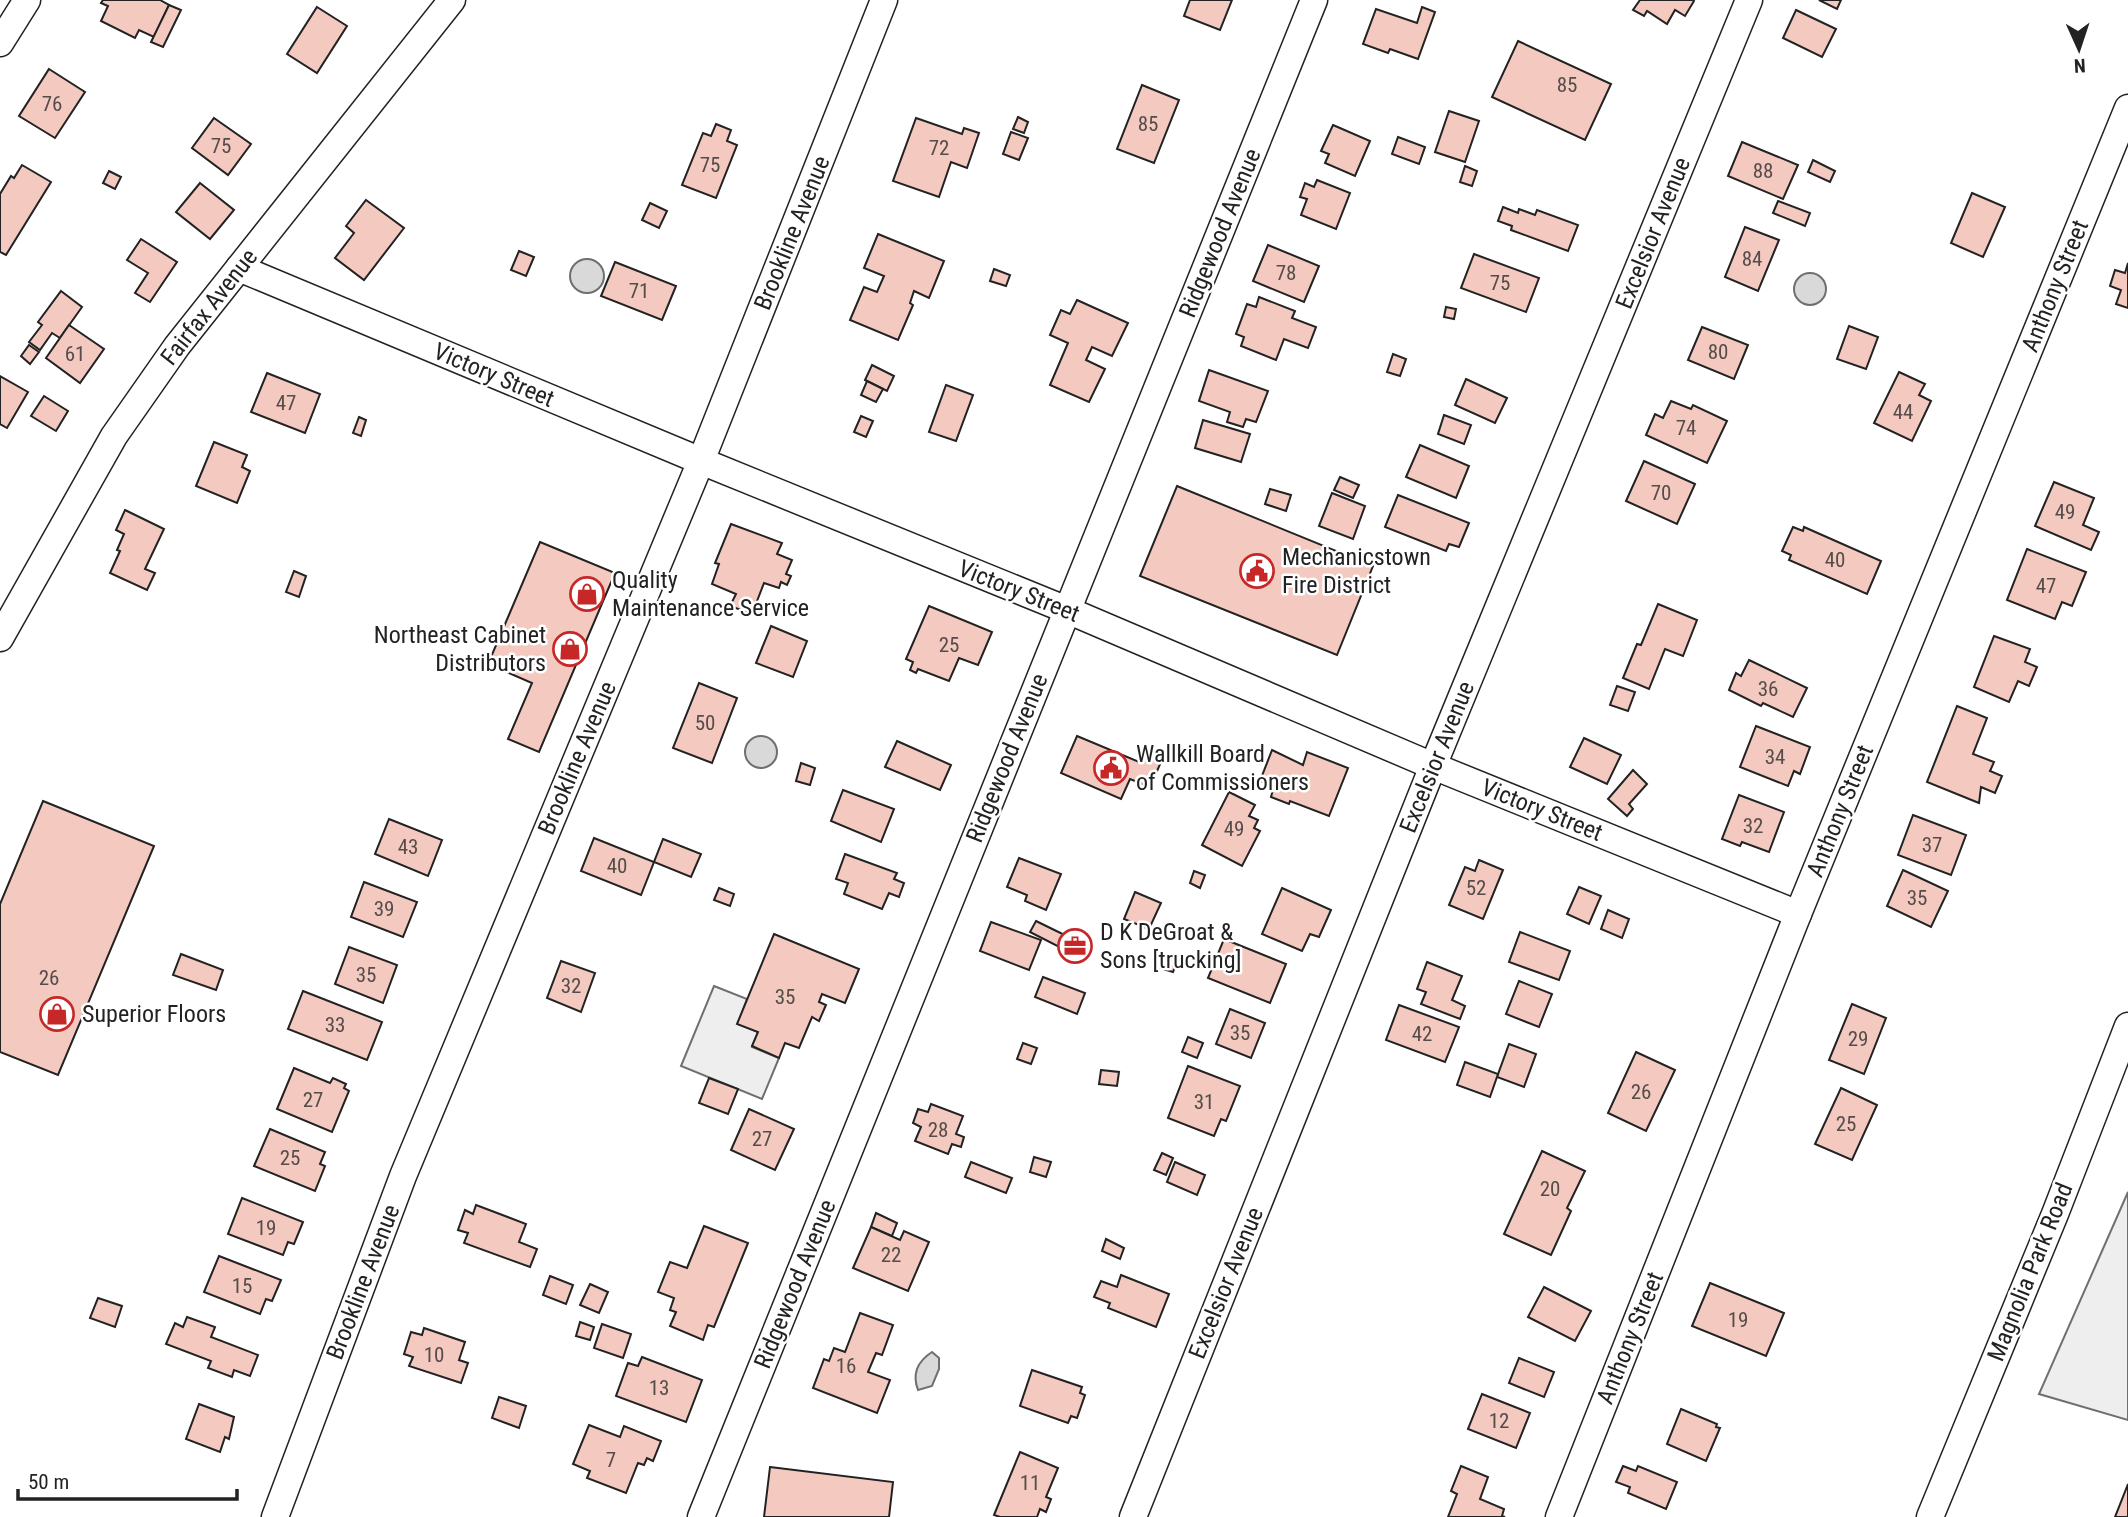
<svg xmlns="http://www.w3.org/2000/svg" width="2128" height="1517" viewBox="0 0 2128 1517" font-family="'Roboto Condensed',sans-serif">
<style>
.green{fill:#eee;stroke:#6f6f6f;stroke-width:2}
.water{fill:#d9d9d9;stroke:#6f6f6f;stroke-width:2}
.building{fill:#f3c9c0;stroke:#222;stroke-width:2}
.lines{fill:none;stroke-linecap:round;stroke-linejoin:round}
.street-casing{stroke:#222;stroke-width:29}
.street{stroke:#fff;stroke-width:26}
.labels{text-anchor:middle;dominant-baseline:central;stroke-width:5;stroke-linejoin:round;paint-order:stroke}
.number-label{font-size:21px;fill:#564c4a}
.street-label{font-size:24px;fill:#222;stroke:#fff}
.poi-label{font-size:24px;fill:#222;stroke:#fff;text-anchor:start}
</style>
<rect width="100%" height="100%" fill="#fff"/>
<!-- green -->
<g class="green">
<polygon points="714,986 747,999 738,1024 758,1032 752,1047 779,1058 762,1099 681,1066"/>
<polygon points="2128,1192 2128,1420 2039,1394"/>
</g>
<!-- water -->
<g class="water">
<circle cx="587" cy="276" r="17"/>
<circle cx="1810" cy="289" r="16"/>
<circle cx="761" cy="752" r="16"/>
<path d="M932,1352L939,1358V1369L932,1386L918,1390C912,1374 918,1361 932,1352Z"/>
</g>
<!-- building -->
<g class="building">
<polygon points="103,0 160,0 169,5 154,37 139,30 135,38 101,21 108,6 101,3"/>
<polygon points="1190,0 1232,0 1220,30 1184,16"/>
<polygon points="1640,0 1693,0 1694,1 1685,16 1675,10 1667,24 1647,11 1644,16 1633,10"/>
<polygon points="1819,0 1841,0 1837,9"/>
<polygon points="169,5 181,10 163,47 151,42"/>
<polygon points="317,7 347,26 317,73 287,54"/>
<polygon points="1422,7 1435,12 1418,59 1390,49 1388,53 1363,44 1376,9 1417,23"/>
<polygon points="1796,10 1836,29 1822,57 1783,38"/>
<polygon points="1518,41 1611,84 1585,140 1492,97"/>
<polygon points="49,69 85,92 55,138 19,116"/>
<polygon points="1142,85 1179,100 1154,163 1117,149"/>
<polygon points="1449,111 1479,121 1465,162 1435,152"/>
<polygon points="1018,117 1028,122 1024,133 1013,129"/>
<polygon points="214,118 251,144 228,175 192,148"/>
<polygon points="916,118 962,134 964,128 979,133 967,168 951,162 939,197 893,181"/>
<polygon points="716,124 731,130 727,141 737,145 716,198 682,185 703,133 711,136"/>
<polygon points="1333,125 1370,141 1355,176 1325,163 1329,154 1321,151"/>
<polygon points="1011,132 1028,138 1019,160 1003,154"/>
<polygon points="1398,137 1425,147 1419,164 1392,154"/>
<polygon points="1742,142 1798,165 1783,199 1728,176"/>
<polygon points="1813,160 1835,171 1830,182 1808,172"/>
<polygon points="22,165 51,182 6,255 0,252 0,194 11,176 14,178"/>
<polygon points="1465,166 1477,171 1472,186 1460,182"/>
<polygon points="109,171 121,177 115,189 103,183"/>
<polygon points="1317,180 1350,193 1336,229 1301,215 1307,199 1300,197 1305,183 1314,187"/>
<polygon points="200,183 234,210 210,239 176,212"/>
<polygon points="1972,193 2005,207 1983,257 1951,243"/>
<polygon points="366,200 404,228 364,280 335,258 354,233 346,226"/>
<polygon points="1778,201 1810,213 1805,226 1773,213"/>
<polygon points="650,203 667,211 659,228 642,220"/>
<polygon points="1503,207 1518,213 1519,209 1535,215 1537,210 1578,225 1568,251 1511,230 1512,226 1498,221"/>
<polygon points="1745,227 1779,240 1758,291 1725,277"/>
<polygon points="878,234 944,261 929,298 914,291 910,303 913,305 898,340 850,320 864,287 877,292 884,276 864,268"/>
<polygon points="141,239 177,262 150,302 135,293 148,273 127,260"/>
<polygon points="1268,245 1319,266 1304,302 1253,281"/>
<polygon points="519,251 534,257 526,276 511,270"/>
<polygon points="1474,254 1539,278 1526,312 1461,288"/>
<polygon points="615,262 676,286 662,320 601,296"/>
<polygon points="2128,263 2128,308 2116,304 2121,290 2110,286 2115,270 2125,273"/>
<polygon points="994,269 1010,275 1006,286 990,281"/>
<polygon points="61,291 82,307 60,338 52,333 40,350 29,342 42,325 38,322"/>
<polygon points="1259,297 1295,311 1292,318 1316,327 1308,348 1284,339 1276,360 1241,346 1244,337 1236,334 1247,304 1256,307"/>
<polygon points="1077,300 1128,323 1112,356 1092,347 1086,360 1105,369 1089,402 1050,385 1068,343 1050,335 1061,310 1070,314"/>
<polygon points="1446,307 1456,309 1454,319 1444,317"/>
<polygon points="69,325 104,349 80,383 46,358"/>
<polygon points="1849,326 1878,337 1866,369 1837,359"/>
<polygon points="1702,327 1748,345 1734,379 1688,360"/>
<polygon points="29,345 39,352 30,364 21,356"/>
<polygon points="1393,354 1406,359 1400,376 1387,372"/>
<polygon points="872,365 894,376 887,391 865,380"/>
<polygon points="1209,370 1268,391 1256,422 1246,419 1243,427 1227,422 1230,412 1199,401"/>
<polygon points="1899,372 1925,384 1919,395 1931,401 1912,441 1874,423"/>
<polygon points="267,373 320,394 305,433 251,412"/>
<polygon points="0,376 28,392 7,428 0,424"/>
<polygon points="1466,379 1507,398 1495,423 1455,405"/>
<polygon points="867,381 883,389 876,402 861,395"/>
<polygon points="946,385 973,395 956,441 929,432"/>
<polygon points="44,396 68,411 56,431 31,416"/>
<polygon points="1671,401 1691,409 1693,405 1727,421 1707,463 1646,435 1655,414 1663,418"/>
<polygon points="1444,415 1471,425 1464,444 1438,434"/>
<polygon points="861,416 873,421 866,437 854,432"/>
<polygon points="359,417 366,420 361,436 353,433"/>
<polygon points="1203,420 1250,434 1241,462 1195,448"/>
<polygon points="214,442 247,455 242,467 250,471 237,503 196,486"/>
<polygon points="1420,445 1469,466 1456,498 1406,477"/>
<polygon points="1644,461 1695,484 1677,524 1626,501"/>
<polygon points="1340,477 1359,485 1353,498 1334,490"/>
<polygon points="2054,482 2094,498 2083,525 2099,532 2091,550 2035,526"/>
<polygon points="1177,486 1373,566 1337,655 1140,576"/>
<polygon points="1270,489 1291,495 1286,511 1265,504"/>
<polygon points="1332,493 1365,506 1353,539 1319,526"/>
<polygon points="1398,495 1469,523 1459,547 1449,544 1446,551 1385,527"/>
<polygon points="125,510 164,529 145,569 155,573 147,590 110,573 120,551 117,550 124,534 116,530"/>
<polygon points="731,524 782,543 777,554 792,560 786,574 791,576 787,585 781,582 779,588 764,583 752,614 730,606 736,594 712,584 719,564 715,563"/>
<polygon points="1793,527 1803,531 1804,527 1881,561 1867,594 1789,560 1791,555 1782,551"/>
<polygon points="540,542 615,573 539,752 508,739 532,683 488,664"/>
<polygon points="2027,549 2086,572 2072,606 2062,602 2055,619 2007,600"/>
<polygon points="294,571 306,576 299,597 286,592"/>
<polygon points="1658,604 1697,620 1683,656 1665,649 1649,689 1623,678 1637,644 1641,645"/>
<polygon points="929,606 992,632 978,665 959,658 949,681 918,669 916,673 910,670 913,662 906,659"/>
<polygon points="771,626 807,641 793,677 756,663"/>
<polygon points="1994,636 2030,649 2025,662 2037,667 2029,686 2018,681 2009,702 1974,687"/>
<polygon points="1749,660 1807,688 1793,717 1763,703 1761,706 1729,690 1736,673 1741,676"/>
<polygon points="699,683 737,698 712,763 673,748"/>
<polygon points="1617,686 1635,692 1628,711 1610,705"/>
<polygon points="1957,706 1987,718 1973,754 1994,762 1990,771 2002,776 1995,793 1981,787 1979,803 1927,782"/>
<polygon points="1756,726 1810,747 1800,774 1794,771 1788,786 1740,767"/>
<polygon points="1077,736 1139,762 1142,754 1161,762 1150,787 1130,779 1121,799 1061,773"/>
<polygon points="1584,738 1621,755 1607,784 1570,767"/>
<polygon points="897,741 951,765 940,790 885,767"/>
<polygon points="1272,750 1303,765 1307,752 1348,768 1329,816 1290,801 1289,804 1271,797 1274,786 1260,781"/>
<polygon points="801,763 815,768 810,785 796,781"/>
<polygon points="1633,770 1647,784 1629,804 1633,809 1627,816 1608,799"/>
<polygon points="843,790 894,809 881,842 831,821"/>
<polygon points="1229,792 1255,805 1249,816 1258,820 1254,828 1260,831 1242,866 1202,845"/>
<polygon points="1739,795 1784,812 1769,852 1742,842 1740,846 1722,839"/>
<polygon points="43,801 154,846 58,1075 0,1052 0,904"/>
<polygon points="1913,815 1966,835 1951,875 1898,855"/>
<polygon points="389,819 442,840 428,876 375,854"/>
<polygon points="594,838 654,862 641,895 581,871"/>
<polygon points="663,839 701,854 691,877 654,862"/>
<polygon points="845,854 897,873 894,879 904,883 899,897 889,893 882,909 844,894 848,883 836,879"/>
<polygon points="1019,858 1061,874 1046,910 1025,901 1027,895 1007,887"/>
<polygon points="1479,860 1503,870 1483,919 1449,905 1465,867 1475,871"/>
<polygon points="1903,870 1948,891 1931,927 1887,906"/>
<polygon points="1194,871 1205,875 1200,888 1190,883"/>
<polygon points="364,882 417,902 403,937 351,917"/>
<polygon points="1579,887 1601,896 1589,924 1567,914"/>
<polygon points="719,888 734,894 730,906 714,900"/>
<polygon points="1282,888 1331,910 1319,937 1310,934 1302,951 1262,934"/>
<polygon points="1135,892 1161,903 1149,929 1124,919"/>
<polygon points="1608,910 1629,919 1622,938 1601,929"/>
<polygon points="1036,921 1081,943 1075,955 1030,932"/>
<polygon points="991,922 1041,940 1029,970 980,951"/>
<polygon points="1520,932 1570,951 1559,980 1509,962"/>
<polygon points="774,934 859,969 845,1003 822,994 819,1002 826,1005 819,1021 812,1017 799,1048 785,1043 779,1058 752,1046 758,1032 737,1024"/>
<polygon points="1224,939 1286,964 1270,1003 1208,978"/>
<polygon points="349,947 397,965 383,1003 335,984"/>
<polygon points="181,954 223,970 216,990 173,975"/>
<polygon points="1164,957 1177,962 1173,972 1160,968"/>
<polygon points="561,961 595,973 581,1012 547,998"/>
<polygon points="1427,962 1462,976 1452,1000 1465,1006 1460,1019 1421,1004 1426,992 1417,989"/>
<polygon points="1043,977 1085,993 1077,1014 1035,997"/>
<polygon points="1519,981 1552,994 1539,1027 1506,1014"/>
<polygon points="303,991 382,1022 367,1060 288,1029"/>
<polygon points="1852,1004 1886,1018 1864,1074 1829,1060"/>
<polygon points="1399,1005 1459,1027 1445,1062 1386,1040"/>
<polygon points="1230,1009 1265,1023 1251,1058 1216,1044"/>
<polygon points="1188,1037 1203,1043 1197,1058 1182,1052"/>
<polygon points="1023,1043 1037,1048 1031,1064 1017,1059"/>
<polygon points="1509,1044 1536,1054 1524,1087 1497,1077"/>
<polygon points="1636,1052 1675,1070 1646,1131 1608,1113"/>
<polygon points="1465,1062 1498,1074 1490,1097 1457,1085"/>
<polygon points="1188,1066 1240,1086 1226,1121 1221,1119 1214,1136 1168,1118"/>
<polygon points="294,1068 330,1083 333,1078 346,1084 344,1088 349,1091 332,1132 277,1109"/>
<polygon points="1101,1070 1119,1072 1117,1086 1099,1084"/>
<polygon points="709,1078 738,1089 728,1114 699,1103"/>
<polygon points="1841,1088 1877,1105 1852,1160 1815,1144"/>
<polygon points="931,1104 963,1116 956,1134 964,1137 961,1147 952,1144 948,1154 915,1141 921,1127 913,1123 918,1109 928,1112"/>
<polygon points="749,1109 794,1129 775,1170 731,1150"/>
<polygon points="270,1129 325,1152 320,1164 325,1166 315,1191 254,1166"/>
<polygon points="1542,1151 1585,1171 1567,1208 1571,1211 1551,1255 1504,1234"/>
<polygon points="1162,1153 1173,1158 1166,1175 1154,1170"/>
<polygon points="1034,1157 1051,1162 1046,1177 1030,1172"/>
<polygon points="971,1162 1012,1178 1006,1193 965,1177"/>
<polygon points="1175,1162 1205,1175 1197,1195 1167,1182"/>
<polygon points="242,1198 303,1222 294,1244 288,1242 283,1255 228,1234"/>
<polygon points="476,1205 526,1224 519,1242 537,1249 530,1267 464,1243 468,1233 458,1230 465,1210 473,1214"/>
<polygon points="876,1213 897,1223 892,1236 871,1227"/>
<polygon points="704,1226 748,1243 714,1327 708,1325 703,1340 670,1326 676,1312 670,1310 674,1298 658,1292 670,1262 687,1268"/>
<polygon points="871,1227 900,1240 904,1231 929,1242 908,1291 853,1268"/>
<polygon points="1106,1239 1124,1248 1120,1259 1102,1251"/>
<polygon points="219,1256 281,1280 272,1301 266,1299 260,1314 204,1292"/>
<polygon points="1121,1275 1169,1294 1156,1327 1108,1308 1110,1303 1094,1297 1101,1281 1117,1287"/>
<polygon points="550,1276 573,1285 566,1304 543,1295"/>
<polygon points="1710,1283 1784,1313 1766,1356 1692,1326"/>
<polygon points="590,1284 608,1292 599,1313 580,1305"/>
<polygon points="1544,1287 1591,1311 1575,1341 1528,1317"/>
<polygon points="98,1298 122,1306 115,1327 90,1318"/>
<polygon points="860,1313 893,1325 882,1355 876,1353 868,1372 890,1380 877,1413 813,1388 824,1359 829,1361 834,1348 845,1352"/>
<polygon points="187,1317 215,1327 211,1337 258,1355 250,1376 234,1370 232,1377 208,1368 211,1361 166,1344 175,1323 183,1327"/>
<polygon points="580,1322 594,1327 590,1340 576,1336"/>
<polygon points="602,1324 631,1334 623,1358 594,1348"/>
<polygon points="424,1328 465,1342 459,1360 468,1363 461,1383 409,1366 413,1357 404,1354 411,1332 422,1335"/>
<polygon points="642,1357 702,1380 686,1422 616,1396 628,1363 638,1366"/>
<polygon points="1519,1358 1554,1372 1544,1397 1509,1383"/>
<polygon points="1032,1370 1082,1387 1080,1393 1085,1395 1077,1418 1071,1416 1068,1423 1020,1406"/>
<polygon points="1482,1394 1530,1413 1516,1448 1468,1429"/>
<polygon points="499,1397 526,1406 519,1428 492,1418"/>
<polygon points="199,1404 234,1417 229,1439 225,1437 220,1452 186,1439"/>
<polygon points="1681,1409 1717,1424 1716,1427 1720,1428 1706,1461 1667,1444"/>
<polygon points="589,1425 620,1437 624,1426 661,1441 653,1461 647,1458 644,1465 638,1463 626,1493 587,1478 590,1471 573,1464"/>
<polygon points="1020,1452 1058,1468 1046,1497 1051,1499 1046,1512 1040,1509 1037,1517 1000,1517 994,1515"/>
<polygon points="1461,1466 1488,1477 1480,1499 1504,1509 1502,1516 1505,1517 1448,1517 1457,1494 1451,1491"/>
<polygon points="1623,1466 1636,1471 1638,1466 1677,1482 1666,1509 1628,1493 1630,1487 1616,1482"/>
<polygon points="770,1467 893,1482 889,1517 764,1517"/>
<polygon points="2128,1484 2128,1517 2115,1517"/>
</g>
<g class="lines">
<!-- street casing -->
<g class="street-casing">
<g id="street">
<polyline points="0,43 27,0"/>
<polyline points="239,268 701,461 1067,610 1433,766 1798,914"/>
<polyline points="0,638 114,436 177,346 452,0"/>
<polyline points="275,1517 403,1176 701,461 884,0"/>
<polyline points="701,1517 1314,0"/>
<polyline points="1133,1517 1433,766 1749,0"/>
<polyline points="1559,1517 1798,914 2128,108"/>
<polyline points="1930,1517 2055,1214 2128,1026"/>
</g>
</g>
<!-- street -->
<use href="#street" class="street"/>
</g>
<!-- icons -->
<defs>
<g id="civic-ring" transform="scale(1.75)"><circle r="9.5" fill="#fff" stroke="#c62828" stroke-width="1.5"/><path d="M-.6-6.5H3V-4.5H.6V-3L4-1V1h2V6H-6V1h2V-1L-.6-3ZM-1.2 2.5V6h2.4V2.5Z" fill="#c62828"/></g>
<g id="shop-ring" transform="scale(1.75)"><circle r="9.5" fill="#fff" stroke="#c62828" stroke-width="1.5"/><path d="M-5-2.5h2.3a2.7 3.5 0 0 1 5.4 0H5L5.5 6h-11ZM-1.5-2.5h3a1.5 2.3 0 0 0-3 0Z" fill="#c62828"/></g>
<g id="office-ring" transform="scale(1.75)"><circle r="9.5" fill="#fff" stroke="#c62828" stroke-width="1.5"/><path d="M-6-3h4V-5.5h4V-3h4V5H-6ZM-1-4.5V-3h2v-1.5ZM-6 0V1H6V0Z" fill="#c62828"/></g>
</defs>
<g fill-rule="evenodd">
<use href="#civic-ring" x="1257" y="571"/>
<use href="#shop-ring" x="587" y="594"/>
<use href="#shop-ring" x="570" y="649"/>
<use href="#civic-ring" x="1111" y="768"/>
<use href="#office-ring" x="1075" y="946"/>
<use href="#shop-ring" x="57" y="1014"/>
</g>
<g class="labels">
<!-- number labels -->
<g class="number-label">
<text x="1567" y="85">85</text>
<text x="52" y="104">76</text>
<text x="1148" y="124">85</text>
<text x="221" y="146">75</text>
<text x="939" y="148">72</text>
<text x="710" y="165">75</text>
<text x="1763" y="171">88</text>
<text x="1752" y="259">84</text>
<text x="1286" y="273">78</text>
<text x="1500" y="283">75</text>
<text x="639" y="291">71</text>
<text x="1718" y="352">80</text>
<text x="75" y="354">61</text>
<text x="286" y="403">47</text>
<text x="1903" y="412">44</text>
<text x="1686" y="428">74</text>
<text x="1661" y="493">70</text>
<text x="2065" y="512">49</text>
<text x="1835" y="560">40</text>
<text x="2046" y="586">47</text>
<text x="949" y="645">25</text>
<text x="1768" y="689">36</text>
<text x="705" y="723">50</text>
<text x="1775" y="757">34</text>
<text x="1753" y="826">32</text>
<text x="1234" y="829">49</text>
<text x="1932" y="845">37</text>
<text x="408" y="847">43</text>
<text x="617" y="866">40</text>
<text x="1476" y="888">52</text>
<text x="1917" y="898">35</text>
<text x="384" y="909">39</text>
<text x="366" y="975">35</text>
<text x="49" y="978">26</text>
<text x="571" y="986">32</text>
<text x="785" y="997">35</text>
<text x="335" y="1025">33</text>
<text x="1240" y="1033">35</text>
<text x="1422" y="1034">42</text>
<text x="1858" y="1039">29</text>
<text x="1641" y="1092">26</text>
<text x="313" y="1100">27</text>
<text x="1204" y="1102">31</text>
<text x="1846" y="1124">25</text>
<text x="938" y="1130">28</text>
<text x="762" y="1139">27</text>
<text x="290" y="1158">25</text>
<text x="1550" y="1189">20</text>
<text x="266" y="1228">19</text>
<text x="891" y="1255">22</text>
<text x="242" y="1286">15</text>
<text x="1738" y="1320">19</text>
<text x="434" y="1355">10</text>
<text x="846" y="1366">16</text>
<text x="659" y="1388">13</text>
<text x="1499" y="1421">12</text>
<text x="611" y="1460">7</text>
<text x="1030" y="1483">11</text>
</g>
<!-- street labels -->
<g class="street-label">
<text transform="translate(792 233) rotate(-68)">Brookline Avenue</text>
<text transform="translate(1220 233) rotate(-68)">Ridgewood Avenue</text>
<text transform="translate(1653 233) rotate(-68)">Excelsior Avenue</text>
<text transform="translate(2055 286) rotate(-68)">Anthony Street</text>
<text transform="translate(209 307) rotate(-52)">Fairfax Avenue</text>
<text transform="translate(494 375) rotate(23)">Victory Street</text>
<text transform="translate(1019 591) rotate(22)">Victory Street</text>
<text transform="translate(1437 757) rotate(-68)">Excelsior Avenue</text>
<text transform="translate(577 758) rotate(-67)">Brookline Avenue</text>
<text transform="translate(1007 758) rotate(-68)">Ridgewood Avenue</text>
<text transform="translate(1542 810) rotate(22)">Victory Street</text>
<text transform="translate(1840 811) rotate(-68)">Anthony Street</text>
<text transform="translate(2030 1272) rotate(-68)">Magnolia Park Road</text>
<text transform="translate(363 1282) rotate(-69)">Brookline Avenue</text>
<text transform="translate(1226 1283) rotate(-68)">Excelsior Avenue</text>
<text transform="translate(795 1284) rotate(-68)">Ridgewood Avenue</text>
<text transform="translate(1630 1338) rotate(-68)">Anthony Street</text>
</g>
<!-- poi labels -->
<g class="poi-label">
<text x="1282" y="557">Mechanicstown<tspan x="1282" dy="28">Fire District</tspan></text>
<text x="612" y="580">Quality<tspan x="612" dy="28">Maintenance Service</tspan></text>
<text x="546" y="635" text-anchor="end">Northeast Cabinet<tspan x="546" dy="28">Distributors</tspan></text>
<text x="1136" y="754">Wallkill Board<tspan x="1136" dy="28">of Commissioners</tspan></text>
<text x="1100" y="932">D K DeGroat &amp;<tspan x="1100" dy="28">Sons [trucking]</tspan></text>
<text x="82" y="1014">Superior Floors</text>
</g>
</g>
<!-- north arrow -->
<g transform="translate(2079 49) rotate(177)" stroke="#ffffff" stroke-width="5" paint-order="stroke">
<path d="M0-5L12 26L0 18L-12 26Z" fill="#222222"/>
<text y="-10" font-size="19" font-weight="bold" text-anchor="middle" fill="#222222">N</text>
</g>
<!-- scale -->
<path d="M18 1489v10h219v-10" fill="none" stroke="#222222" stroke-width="3.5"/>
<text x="28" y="1489" font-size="21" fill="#222222" stroke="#ffffff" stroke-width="5" paint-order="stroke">50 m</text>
</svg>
